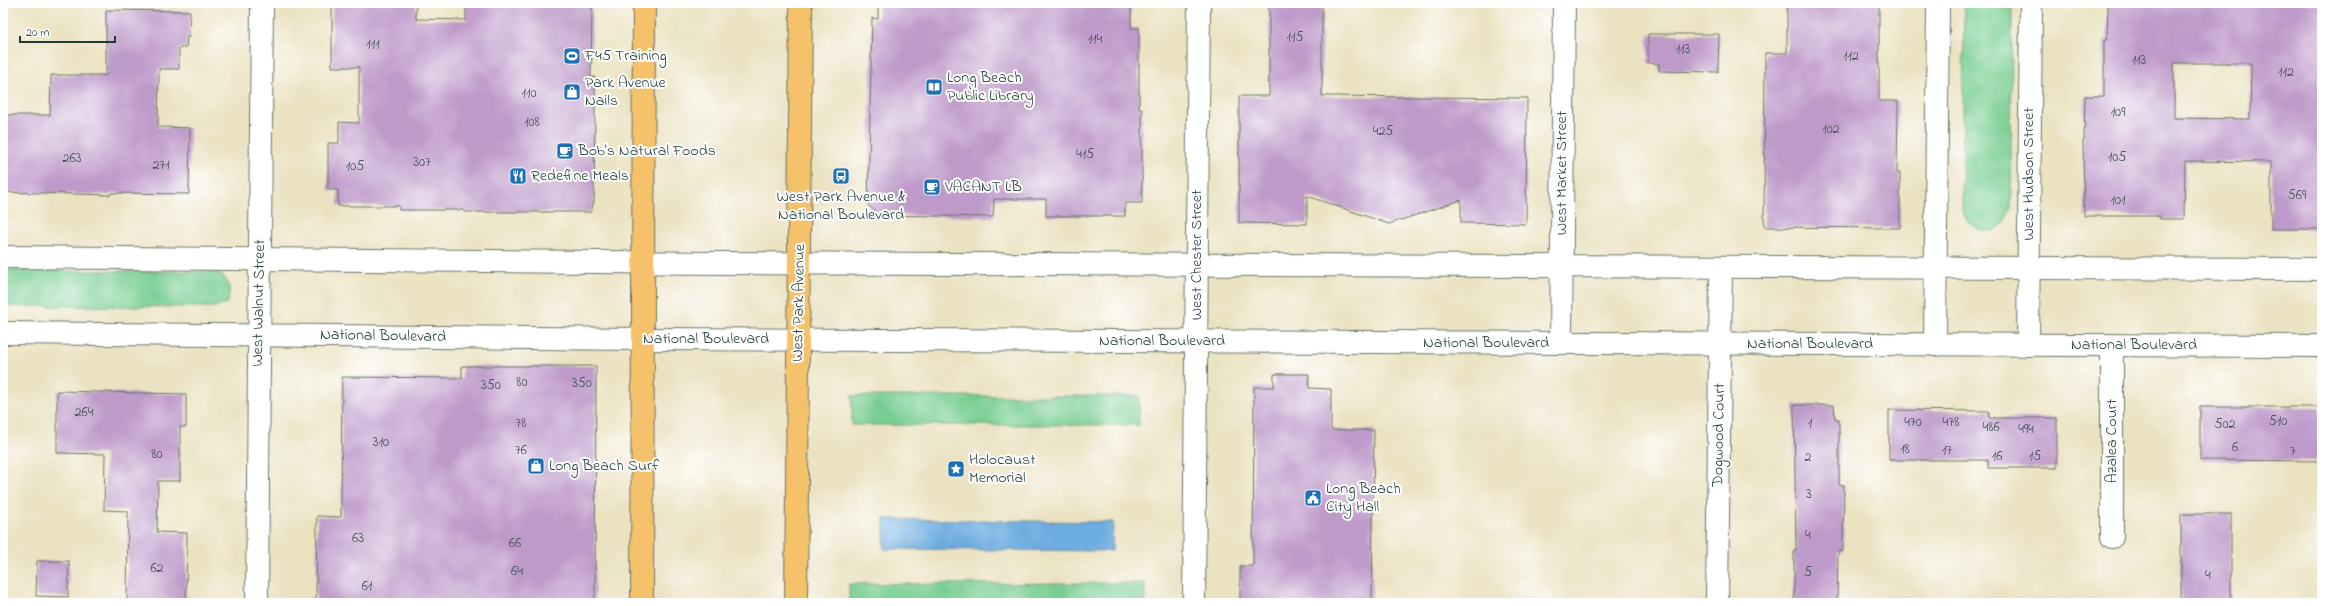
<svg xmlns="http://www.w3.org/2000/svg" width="2325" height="606" viewBox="0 0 2325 606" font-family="'Indie Flower',sans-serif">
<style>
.green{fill:#78ce92;stroke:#4c8663}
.water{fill:#6dace0;stroke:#46748a}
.building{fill:#bd9ac9;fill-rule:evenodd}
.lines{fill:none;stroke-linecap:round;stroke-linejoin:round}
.minor-casing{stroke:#667765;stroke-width:24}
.highway-casing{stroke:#667765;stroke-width:24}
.minor{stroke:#fff;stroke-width:22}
.highway{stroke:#f5c16b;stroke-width:22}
.labels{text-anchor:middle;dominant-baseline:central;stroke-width:4;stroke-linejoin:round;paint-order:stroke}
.number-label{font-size:14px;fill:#465459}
.poi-label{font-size:16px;fill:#1f3d34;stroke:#fff;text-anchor:start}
.street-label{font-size:16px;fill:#1f3d34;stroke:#fff}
</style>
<rect width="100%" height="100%" fill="#fff"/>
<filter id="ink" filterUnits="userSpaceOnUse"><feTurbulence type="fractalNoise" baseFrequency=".025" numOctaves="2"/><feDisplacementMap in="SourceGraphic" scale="8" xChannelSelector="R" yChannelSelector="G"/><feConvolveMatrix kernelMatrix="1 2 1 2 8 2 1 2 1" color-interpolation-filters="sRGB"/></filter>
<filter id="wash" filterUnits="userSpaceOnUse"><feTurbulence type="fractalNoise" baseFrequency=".012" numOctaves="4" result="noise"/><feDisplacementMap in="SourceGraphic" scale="16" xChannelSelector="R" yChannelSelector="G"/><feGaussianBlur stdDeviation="0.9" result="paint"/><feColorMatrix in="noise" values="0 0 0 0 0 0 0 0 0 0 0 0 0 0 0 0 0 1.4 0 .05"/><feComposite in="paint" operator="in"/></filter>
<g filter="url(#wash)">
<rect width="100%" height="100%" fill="#ebe2c1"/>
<!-- green -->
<g class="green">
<path d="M1964,3H2012L2011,208L2005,222L1995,231C1977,231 1971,228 1962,212Z"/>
<path d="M3,270L218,272C230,281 231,288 228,302L218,307L3,306Z"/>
<rect x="852" y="396" width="287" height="29"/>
<polygon points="1145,583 1145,603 849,603 849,584"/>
</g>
<!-- water -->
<polygon class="water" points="884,519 1113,522 1112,551 884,549"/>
<g id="blocks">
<!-- building -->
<g class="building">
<polygon points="332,3 416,3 416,19 466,20 466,3 592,3 591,78 595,77 595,109 594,201 591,212 464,212 464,210 399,210 399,206 338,206 338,190 328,190 328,143 339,143 339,122 359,123 359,67 332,67"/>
<polygon points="878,3 1131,3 1131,28 1139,28 1139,109 1142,109 1142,203 1125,203 1125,216 1046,216 1046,199 994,199 993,217 879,215 868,205 872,18 878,19"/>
<polygon points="1269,3 1322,3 1322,96 1527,98 1526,224 1461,223 1461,200 1389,224 1307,196 1307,224 1239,223 1239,96 1269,96"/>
<polygon points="1787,3 1879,3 1879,101 1898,101 1897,173 1900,173 1900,228 1764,227 1765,53 1787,53"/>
<path d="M2108,3H2322V229H2271V162L2185,161L2184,219H2160V216H2084L2083,140H2084L2085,96H2104V40H2107ZM2174,63H2251L2250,119L2174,118Z"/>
<polygon points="106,10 190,11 189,37 187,37 186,48 179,48 179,69 159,69 158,127 190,128 189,194 111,193 111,195 3,192 3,115 50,115 51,75 106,75"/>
<polygon points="1648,34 1719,34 1718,72 1659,71 1659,64 1648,63"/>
<polygon points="462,366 596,366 595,603 316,603 317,516 341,517 342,377 462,378"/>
<polygon points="1274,374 1309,374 1309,388 1331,389 1331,430 1374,430 1372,603 1240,603 1240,566 1253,566 1254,387 1274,387"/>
<polygon points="57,391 186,394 186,427 180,427 180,481 158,481 157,532 187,533 186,603 127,603 128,511 104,510 105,454 57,453"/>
<polygon points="1794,405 1834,405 1835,419 1839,419 1839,485 1844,485 1843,551 1838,551 1837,603 1794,603 1794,550 1796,550"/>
<polygon points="2200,407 2320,407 2322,461 2200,460"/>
<polygon points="1889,410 1989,411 1989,418 2057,418 2057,468 1988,468 1988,460 1889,460"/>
<rect x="2181" y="514" width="50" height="89"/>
<polygon points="37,561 69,561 68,597 36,596"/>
</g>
</g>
</g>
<g filter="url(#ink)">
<use href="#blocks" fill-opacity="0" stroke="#667765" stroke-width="1"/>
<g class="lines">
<!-- minor casing -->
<g class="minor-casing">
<g id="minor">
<polyline points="3,257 722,263 2322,269"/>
<polyline points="3,333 643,339 2322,346"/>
<polyline points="1561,343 1564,3"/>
<polyline points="1935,345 1938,3"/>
<polyline points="2028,345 2031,3"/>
<polyline points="2112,537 2112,345"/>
<polyline points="257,603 262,3"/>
<polyline points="1194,603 1199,3"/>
<polyline points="1717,603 1721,267"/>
</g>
</g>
<!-- highway casing -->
<g class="highway-casing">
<g id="highway">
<polyline points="642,603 644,3"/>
<polyline points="796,603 801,3"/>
</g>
</g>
<!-- minor -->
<use href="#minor" class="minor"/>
<!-- highway -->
<use href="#highway" class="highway"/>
</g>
</g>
<!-- icons -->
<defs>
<g id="stadium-square" transform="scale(0.9)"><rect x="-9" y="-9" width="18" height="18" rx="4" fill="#1f6fb2" stroke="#fff"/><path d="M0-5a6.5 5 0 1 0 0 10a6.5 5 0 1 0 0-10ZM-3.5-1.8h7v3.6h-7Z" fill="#fff"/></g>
<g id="library-square" transform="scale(0.9)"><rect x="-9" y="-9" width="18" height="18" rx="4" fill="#1f6fb2" stroke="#fff"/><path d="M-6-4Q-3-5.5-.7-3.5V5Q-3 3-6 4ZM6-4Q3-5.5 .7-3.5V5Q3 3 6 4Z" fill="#fff"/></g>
<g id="shop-square" transform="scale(0.9)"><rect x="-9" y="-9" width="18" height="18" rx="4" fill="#1f6fb2" stroke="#fff"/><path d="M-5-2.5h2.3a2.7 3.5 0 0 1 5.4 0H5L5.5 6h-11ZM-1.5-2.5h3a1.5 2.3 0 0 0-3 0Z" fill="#fff"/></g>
<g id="cafe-square" transform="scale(0.9)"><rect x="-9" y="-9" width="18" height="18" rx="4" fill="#1f6fb2" stroke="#fff"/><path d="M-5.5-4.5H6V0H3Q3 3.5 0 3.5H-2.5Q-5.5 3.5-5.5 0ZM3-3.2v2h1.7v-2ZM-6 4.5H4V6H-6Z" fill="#fff"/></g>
<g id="restaurant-square" transform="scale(0.9)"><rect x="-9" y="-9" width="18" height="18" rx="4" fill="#1f6fb2" stroke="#fff"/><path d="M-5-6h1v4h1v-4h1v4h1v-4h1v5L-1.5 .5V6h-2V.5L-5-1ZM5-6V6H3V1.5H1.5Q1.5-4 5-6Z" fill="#fff"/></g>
<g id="bus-square" transform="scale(0.9)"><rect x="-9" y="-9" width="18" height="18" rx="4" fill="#1f6fb2" stroke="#fff"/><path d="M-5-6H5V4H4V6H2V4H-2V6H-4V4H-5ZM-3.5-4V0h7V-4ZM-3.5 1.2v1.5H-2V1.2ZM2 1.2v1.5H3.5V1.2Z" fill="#fff"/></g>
<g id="sight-square" transform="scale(0.9)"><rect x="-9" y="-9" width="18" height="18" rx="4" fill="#1f6fb2" stroke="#fff"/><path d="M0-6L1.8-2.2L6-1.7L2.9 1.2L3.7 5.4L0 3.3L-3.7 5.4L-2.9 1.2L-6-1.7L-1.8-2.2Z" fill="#fff"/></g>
<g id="civic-square" transform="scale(0.9)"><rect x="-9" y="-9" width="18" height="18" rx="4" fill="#1f6fb2" stroke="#fff"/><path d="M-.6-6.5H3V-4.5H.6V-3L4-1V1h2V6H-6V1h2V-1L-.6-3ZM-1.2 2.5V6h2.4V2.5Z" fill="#fff"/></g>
</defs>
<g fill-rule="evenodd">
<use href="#stadium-square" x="572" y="56"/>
<use href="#library-square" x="934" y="87"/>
<use href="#shop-square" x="572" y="92"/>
<use href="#cafe-square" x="565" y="151"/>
<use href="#restaurant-square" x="518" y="176"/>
<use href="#bus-square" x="841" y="176"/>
<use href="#cafe-square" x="932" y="187"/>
<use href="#shop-square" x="536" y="466"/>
<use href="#sight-square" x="956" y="469"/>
<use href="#civic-square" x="1313" y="498"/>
</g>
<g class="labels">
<!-- number labels -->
<g class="number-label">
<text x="1295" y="37">115</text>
<text x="1095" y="39">114</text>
<text x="373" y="44">111</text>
<text x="1683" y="49">113</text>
<text x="1851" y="56">112</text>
<text x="2139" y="60">113</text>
<text x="2286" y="72">112</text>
<text x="529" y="93">110</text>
<text x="2118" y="112">109</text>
<text x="532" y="122">108</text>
<text x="1831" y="129">102</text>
<text x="1383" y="131">425</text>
<text x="1085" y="154">415</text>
<text x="2117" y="157">105</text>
<text x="72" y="158">263</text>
<text x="422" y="162">307</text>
<text x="161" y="165">271</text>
<text x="355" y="166">105</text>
<text x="2297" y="195">569</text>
<text x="2118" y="200">101</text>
<text x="522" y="382">80</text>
<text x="582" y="383">350</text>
<text x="491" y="385">350</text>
<text x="84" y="412">264</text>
<text x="2278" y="421">510</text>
<text x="1913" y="422">470</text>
<text x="1951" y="422">478</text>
<text x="521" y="423">78</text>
<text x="1810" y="423">1</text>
<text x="2225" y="424">502</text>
<text x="1991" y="427">486</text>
<text x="2026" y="429">494</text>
<text x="381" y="442">310</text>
<text x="2235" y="447">6</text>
<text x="1905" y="449">18</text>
<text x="521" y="450">76</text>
<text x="1947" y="450">17</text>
<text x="2293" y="451">7</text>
<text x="157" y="454">80</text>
<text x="1997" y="456">16</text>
<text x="2035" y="456">15</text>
<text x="1808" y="457">2</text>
<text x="1809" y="494">3</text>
<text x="1808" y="535">4</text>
<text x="358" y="538">63</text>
<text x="515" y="543">66</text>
<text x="157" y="568">62</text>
<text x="517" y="571">64</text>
<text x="1808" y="572">5</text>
<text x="2208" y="575">4</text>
<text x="367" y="586">61</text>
</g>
<!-- poi labels -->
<g class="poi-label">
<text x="585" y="56">F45 Training</text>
<text x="947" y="78">Long Beach<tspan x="947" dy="18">Public Library</tspan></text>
<text x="585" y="83">Park Avenue<tspan x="585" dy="18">Nails</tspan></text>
<text x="578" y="151">Bob's Natural Foods</text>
<text x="531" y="176">Redefine Meals</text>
<text x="945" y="187">VACANT LB</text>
<text x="841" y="197" text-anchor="middle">West Park Avenue &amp;<tspan x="841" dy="18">National Boulevard</tspan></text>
<text x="969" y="460">Holocaust<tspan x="969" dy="18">Memorial</tspan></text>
<text x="549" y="466">Long Beach Surf</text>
<text x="1326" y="489">Long Beach<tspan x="1326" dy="18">City Hall</tspan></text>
</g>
<!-- street labels -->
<g class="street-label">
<text transform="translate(1562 173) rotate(-90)">West Market Street</text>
<text transform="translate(2029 174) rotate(-90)">West Hudson Street</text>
<text transform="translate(1197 255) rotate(-90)">West Chester Street</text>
<text transform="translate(259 303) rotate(-89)">West Walnut Street</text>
<text transform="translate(799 303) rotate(-89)">West Park Avenue</text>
<text transform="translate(383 336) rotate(1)">National Boulevard</text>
<text x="706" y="339">National Boulevard</text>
<text x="1162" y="341">National Boulevard</text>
<text x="1486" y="343">National Boulevard</text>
<text x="1810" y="344">National Boulevard</text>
<text x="2134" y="345">National Boulevard</text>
<text transform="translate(1719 435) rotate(-89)">Dogwood Court</text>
<text transform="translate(2112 441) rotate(-90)">Azalea Court</text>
</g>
</g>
<!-- margin -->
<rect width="2325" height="606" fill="none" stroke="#fff" stroke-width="16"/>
<!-- scale -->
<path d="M20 36v6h95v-6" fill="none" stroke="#1f3d34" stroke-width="2"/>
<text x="26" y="36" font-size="12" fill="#1f3d34" stroke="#ffffff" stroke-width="3" paint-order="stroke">20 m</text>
</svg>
